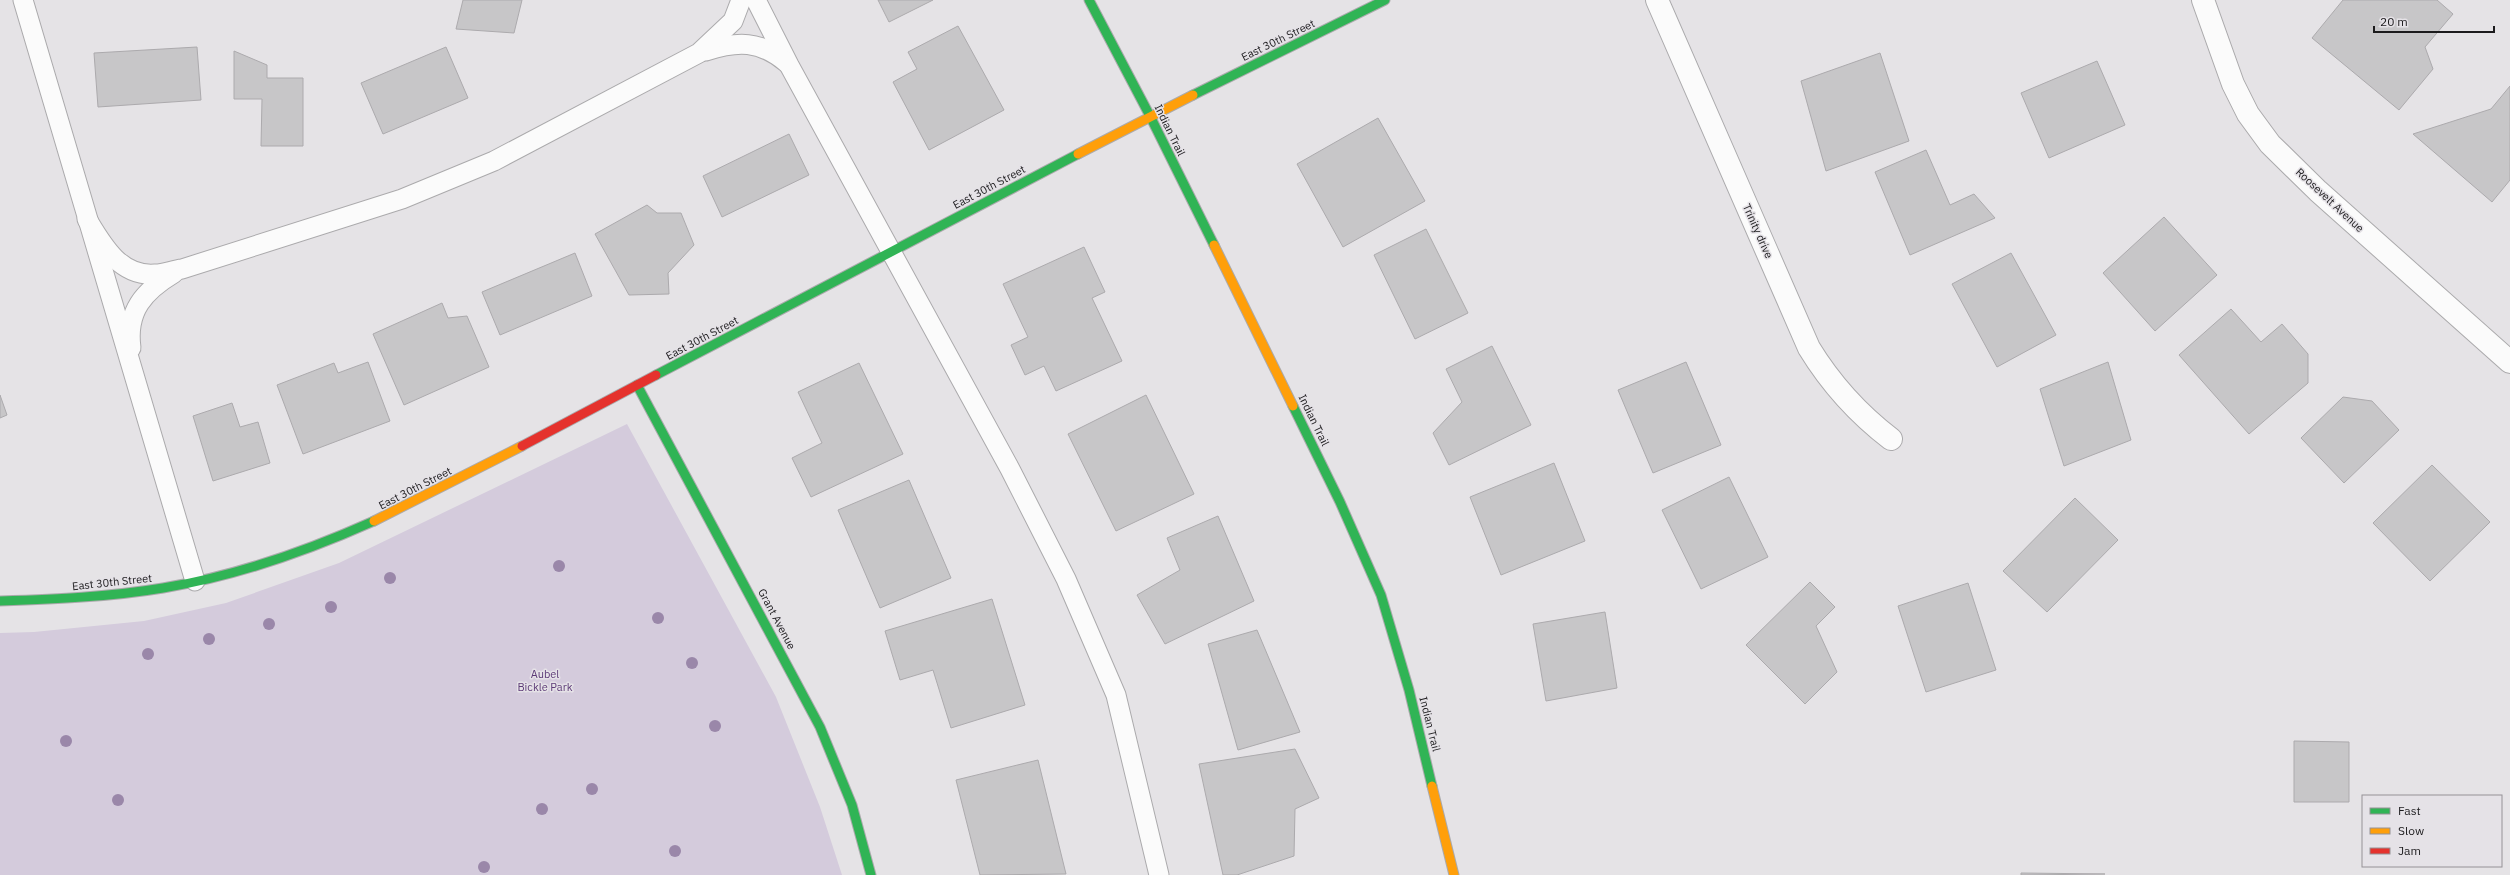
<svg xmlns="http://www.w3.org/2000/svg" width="2510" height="875" viewBox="0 0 2510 875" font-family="'IBM Plex Sans',sans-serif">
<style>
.green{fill:#d4cbdc}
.building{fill:#c7c6c8;stroke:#acaaad}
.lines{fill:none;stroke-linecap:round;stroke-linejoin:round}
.lane-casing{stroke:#abaaac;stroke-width:21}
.street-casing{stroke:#abaaac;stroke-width:24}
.fast-casing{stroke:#abaaac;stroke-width:11}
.slow-casing{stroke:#abaaac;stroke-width:11}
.jam-casing{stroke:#abaaac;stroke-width:11}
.lane{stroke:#fbfbfb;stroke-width:19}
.street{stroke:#fbfbfb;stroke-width:22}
.fast{stroke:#30b455;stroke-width:9}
.slow{stroke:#ff9f0a;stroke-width:9}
.jam{stroke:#e5322d;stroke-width:9}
.tree{fill:#9a87a9}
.labels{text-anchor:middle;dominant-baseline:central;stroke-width:3;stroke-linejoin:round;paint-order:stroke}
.street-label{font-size:11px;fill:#1c1b1d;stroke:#e5e2e7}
.park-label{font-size:11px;fill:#5d3b77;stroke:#e5e2e7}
</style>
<rect width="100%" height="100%" fill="#e5e3e6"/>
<!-- green -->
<polygon class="green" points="627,424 776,697 820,807 842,875 0,875 0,633 34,632 144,621 226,603 339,563"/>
<!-- building -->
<g class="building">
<polygon points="463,0 522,0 514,33 456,29"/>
<polygon points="878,0 933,0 889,22"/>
<polygon points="2343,0 2437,0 2453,14 2425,47 2433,69 2399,110 2312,38"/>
<polygon points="958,26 1004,110 929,150 893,82 917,69 908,52"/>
<polygon points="197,47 201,100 98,107 94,53"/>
<polygon points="446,47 468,98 383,134 361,83"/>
<polygon points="234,51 267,65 267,78 303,78 303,146 261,146 262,99 234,99"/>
<polygon points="1880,53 1909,141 1826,171 1801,81"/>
<polygon points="2097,61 2125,125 2049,158 2021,93"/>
<polygon points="2510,86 2510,180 2492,202 2413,134 2491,109"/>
<polygon points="1378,118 1425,201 1343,247 1297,164"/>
<polygon points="789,134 809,175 722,217 703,176"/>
<polygon points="1926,150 1950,205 1974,194 1995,218 1910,255 1875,172"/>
<polygon points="647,205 657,213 681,213 694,245 668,273 669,294 629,295 595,234"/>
<polygon points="2164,217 2217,275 2155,331 2103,273"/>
<polygon points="1426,229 1468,313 1415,339 1374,255"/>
<polygon points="1084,247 1105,292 1092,298 1122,361 1056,391 1044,366 1025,375 1011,345 1028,337 1003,284"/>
<polygon points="575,253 592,296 500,335 482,292"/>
<polygon points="2011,253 2056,335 1997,367 1952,284"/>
<polygon points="442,303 448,318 467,316 489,367 404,405 373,334"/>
<polygon points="2231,309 2261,342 2282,324 2308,354 2308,383 2249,434 2179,355"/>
<polygon points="1492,346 1531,425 1449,465 1433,433 1462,402 1446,369"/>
<polygon points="368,362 390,421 303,454 277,385 334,363 338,373"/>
<polygon points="1686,362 1721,445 1653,473 1618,390"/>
<polygon points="2108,362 2131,440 2064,466 2040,389"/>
<polygon points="859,363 903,454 811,497 792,458 822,443 798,392"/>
<polygon points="0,395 7,415 0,418"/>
<polygon points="1146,395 1194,494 1116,531 1068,434"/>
<polygon points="2343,397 2372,401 2399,430 2344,483 2301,438"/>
<polygon points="232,403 240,427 258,422 270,463 213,481 193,416"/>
<polygon points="1554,463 1585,541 1501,575 1470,497"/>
<polygon points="2432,465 2490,522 2430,581 2373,523"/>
<polygon points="1729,477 1768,557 1701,589 1662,510"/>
<polygon points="909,480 951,578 880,608 838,510"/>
<polygon points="2075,498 2118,540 2047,612 2003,571"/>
<polygon points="1218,516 1254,601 1165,644 1137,595 1180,570 1167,538"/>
<polygon points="1810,582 1835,607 1816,626 1837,672 1805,704 1746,645"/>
<polygon points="1968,583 1996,670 1926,692 1898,606"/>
<polygon points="992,599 1025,705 951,728 933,670 900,680 885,631"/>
<polygon points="1605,612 1617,688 1546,701 1533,624"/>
<polygon points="1257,630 1300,732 1238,750 1208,644"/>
<polygon points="2294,741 2349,742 2349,802 2294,802"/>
<polygon points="1295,749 1319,798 1295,809 1294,856 1237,875 1223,875 1199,764"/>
<polygon points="1038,760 1066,874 980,875 956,780"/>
<polygon points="2021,873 2105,874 2021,875"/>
</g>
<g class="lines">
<!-- lane casing -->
<g class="lane-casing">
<g id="lane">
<polyline points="23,0 195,581"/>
<polyline points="756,0 789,65 1010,469 1066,579 1116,695 1159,875"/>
<path d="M706,51C737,41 760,40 787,63"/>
<path d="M87,219C102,244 120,277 155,274C164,274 173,270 182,269L402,199L494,161L699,53L733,21L741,0"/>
<path d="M131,348C126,311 144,291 174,273"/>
</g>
</g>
<!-- street casing -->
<g class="street-casing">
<g id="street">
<path d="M1657,0L1809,348C1831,384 1857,413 1891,439"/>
<polyline points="2203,0 2233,84 2248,114 2270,144 2318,191 2510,362"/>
</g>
</g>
<!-- fast casing -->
<g class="fast-casing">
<g id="fast">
<polyline points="1089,0 1150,116 1214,245"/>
<polyline points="1193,95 1385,0"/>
<polyline points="656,375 1078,154"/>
<polyline points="637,385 820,727 852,805 871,875"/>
<polyline points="1293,406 1340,502 1381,595 1409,690 1432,786"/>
<path d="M0,601C55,599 109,597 163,588C236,576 307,551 374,521"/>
</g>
</g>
<!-- slow casing -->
<g class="slow-casing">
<g id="slow">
<polyline points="1078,154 1193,95"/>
<polyline points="1214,245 1293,406"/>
<polyline points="374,521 522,446"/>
<polyline points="1432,786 1454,875"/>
</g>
</g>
<!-- jam casing -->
<g class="jam-casing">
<polyline id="jam" points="522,446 656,375"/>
</g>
<!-- lane -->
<use href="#lane" class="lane"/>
<!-- street -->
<use href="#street" class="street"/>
<!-- fast -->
<use href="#fast" class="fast"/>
<!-- slow -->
<use href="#slow" class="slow"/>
<!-- jam -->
<use href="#jam" class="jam"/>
</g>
<!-- trees -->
<g class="tree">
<circle cx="559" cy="566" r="6"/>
<circle cx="390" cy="578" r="6"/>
<circle cx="331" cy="607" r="6"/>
<circle cx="658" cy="618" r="6"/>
<circle cx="269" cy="624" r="6"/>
<circle cx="209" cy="639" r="6"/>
<circle cx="148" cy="654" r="6"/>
<circle cx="692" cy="663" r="6"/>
<circle cx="715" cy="726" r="6"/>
<circle cx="66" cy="741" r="6"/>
<circle cx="592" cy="789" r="6"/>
<circle cx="118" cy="800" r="6"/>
<circle cx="542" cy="809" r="6"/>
<circle cx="675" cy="851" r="6"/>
<circle cx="484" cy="867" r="6"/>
</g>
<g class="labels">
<!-- street labels -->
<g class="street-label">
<text transform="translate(1278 40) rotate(-26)">East 30th Street</text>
<text transform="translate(1170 130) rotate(64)">Indian Trail</text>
<text transform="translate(989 187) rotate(-28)">East 30th Street</text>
<text transform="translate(2330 200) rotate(43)">Roosevelt Avenue</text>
<text transform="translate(1758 231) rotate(66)">Trinity drive</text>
<text transform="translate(702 338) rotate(-28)">East 30th Street</text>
<text transform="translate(1314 420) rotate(64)">Indian Trail</text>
<text transform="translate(415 488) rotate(-27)">East 30th Street</text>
<text transform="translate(112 582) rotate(-6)">East 30th Street</text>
<text transform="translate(777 619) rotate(62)">Grant Avenue</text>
<text transform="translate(1430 724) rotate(76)">Indian Trail</text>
</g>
<!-- park labels -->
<g class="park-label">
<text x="545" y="674">Aubel<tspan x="545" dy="13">Bickle Park</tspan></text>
</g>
</g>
<!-- legend -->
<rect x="2362" y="795" width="140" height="72" fill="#e5e2e7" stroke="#959296"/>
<rect x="2370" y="808" width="20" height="6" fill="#30b455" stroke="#959296"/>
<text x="2398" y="815" font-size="12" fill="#1c1b1d">Fast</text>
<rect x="2370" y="828" width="20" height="6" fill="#ff9f0a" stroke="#959296"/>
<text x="2398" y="835" font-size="12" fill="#1c1b1d">Slow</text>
<rect x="2370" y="848" width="20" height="6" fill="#e5322d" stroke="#959296"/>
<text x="2398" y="855" font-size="12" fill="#1c1b1d">Jam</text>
<!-- scale -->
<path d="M2374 26v6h120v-6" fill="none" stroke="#1c1b1d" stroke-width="2"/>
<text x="2380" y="26" font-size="12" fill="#1c1b1d" stroke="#e5e2e7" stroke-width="3" paint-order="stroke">20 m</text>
</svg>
